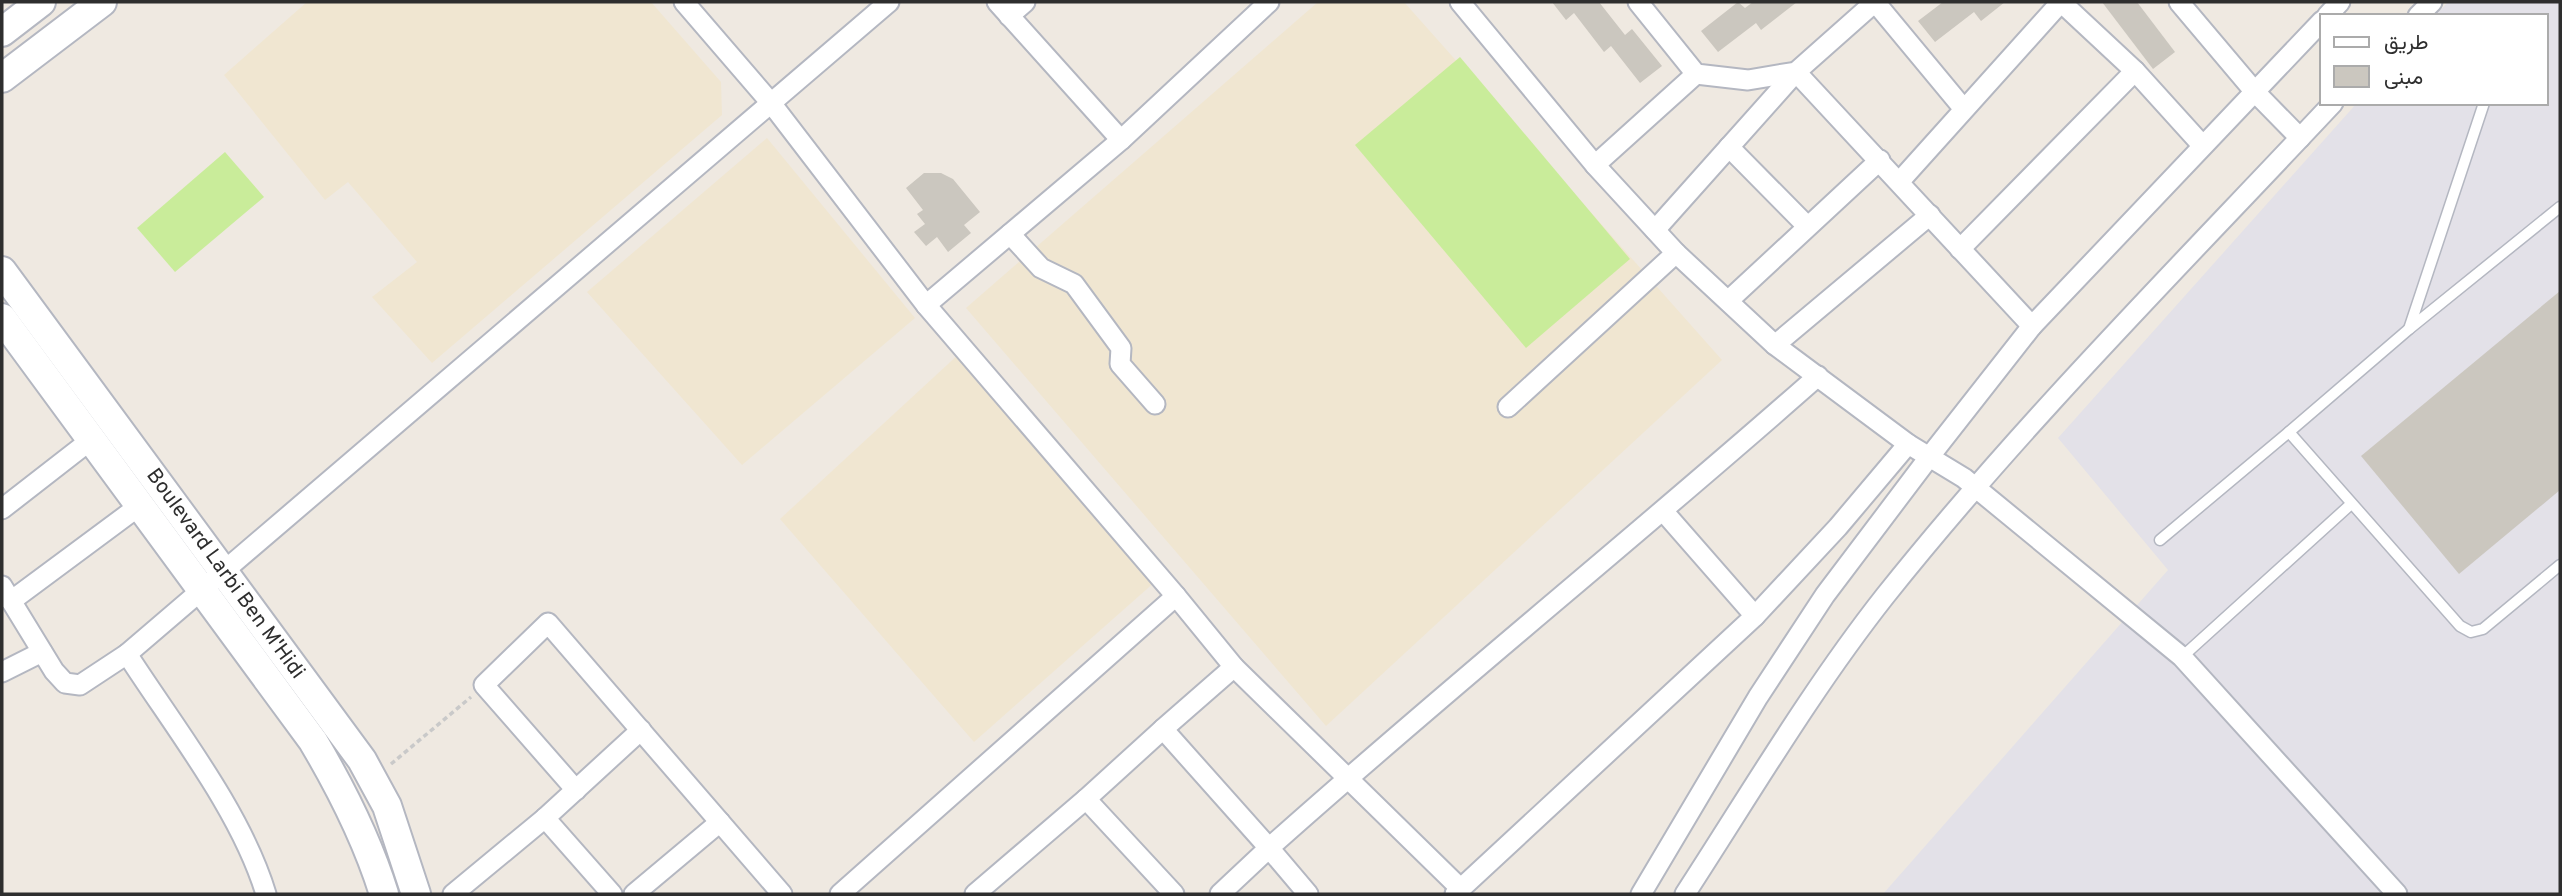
<svg xmlns="http://www.w3.org/2000/svg" width="2562" height="896" viewBox="0 0 2562 896" font-family="Overpass,Vazirmatn,sans-serif">
<style>
.industrial{fill:#e3e1e8}
.education{fill:#f0e6d1}
.pitch{fill:#c9ec9a}
.building{fill:#cbc7bf}
.lines{fill:none;stroke-linecap:round;stroke-linejoin:round}
.lane-casing{stroke:#b4b7c1;stroke-width:13}
.street-casing{stroke:#b4b7c1;stroke-width:23}
.secondary-casing{stroke:#b4b7c1;stroke-width:32}
.path{stroke:#c9c9c9;stroke-width:3.5;stroke-dasharray:5 3.5;stroke-linecap:butt}
.lane{stroke:#fff;stroke-width:10}
.street{stroke:#fff;stroke-width:19}
.secondary{stroke:#fff;stroke-width:28}
.labels{text-anchor:middle;dominant-baseline:central;stroke-width:6;stroke-linejoin:round;paint-order:stroke}
.street-label{font-size:21px;fill:#2e2e2e;stroke:#fff}
</style>
<rect width="100%" height="100%" fill="#efe9e1"/>
<!-- industrial -->
<polygon class="industrial" points="2448,2 2560,2 2560,894 1883,894 2168,570 2058,438 2357,103 2546,103 2546,16 2435,16"/>
<!-- education -->
<g class="education">
<polygon points="307,2 651,2 721,82 722,115 432,363 372,297 417,262 348,182 325,200 224,75"/>
<polygon points="1318,2 1404,2 1722,360 1326,726 966,308"/>
<polygon points="767,138 915,318 742,465 587,292"/>
<polygon points="960,353 1156,581 974,742 780,519"/>
</g>
<!-- pitch -->
<g class="pitch">
<polygon points="1460,57 1630,259 1526,348 1355,145"/>
<polygon points="225,152 264,197 175,272 137,228"/>
</g>
<!-- building -->
<g class="building">
<polygon points="1552,2 1599,2 1625,35 1632,29 1662,66 1640,83 1611,46 1604,52 1574,13 1566,20"/>
<polygon points="1738,2 1745,8 1753,2 1797,2 1761,30 1756,23 1718,52 1701,31"/>
<polygon points="1943,2 2005,2 1981,21 1974,12 1935,42 1918,21"/>
<polygon points="2102,2 2137,2 2175,52 2153,69"/>
<polygon points="924,173 941,173 953,179 980,212 964,225 971,233 948,252 937,237 926,246 914,232 925,224 917,214 923,210 906,188"/>
<polygon points="2560,291 2560,490 2459,574 2361,456"/>
</g>
<g class="lines">
<!-- lane casing -->
<g class="lane-casing">
<g id="lane">
<polyline points="2560,207 2409,329 2289,432 2460,626 2471,632 2483,629 2560,565"/>
<polyline points="2409,329 2484,103"/>
<polyline points="2160,540 2289,432"/>
<polyline points="2182,657 2350,505"/>
</g>
</g>
<!-- street casing -->
<g class="street-casing">
<g id="street">
<polyline points="684,2 771,103 926,305 1176,596 840,894"/>
<polyline points="997,2 1121,140"/>
<polyline points="1460,2 1595,165 1676,253 1775,345 1908,444 1964,478 2182,657 2397,894"/>
<polyline points="1638,2 1696,74 1748,80 1796,72 1875,2 1963,108"/>
<polyline points="2061,2 2135,71 2202,145"/>
<polyline points="2179,2 2255,92 2300,138"/>
<polyline points="1009,16 1025,2"/>
<polyline points="2327,16 2340,2"/>
<polyline points="2418,16 2432,2"/>
<polyline points="1729,147 1807,226"/>
<polyline points="1595,165 1696,74"/>
<polyline points="1900,181 2061,2"/>
<polyline points="1655,230 1796,72 2032,326"/>
<polyline points="1010,234 1041,268 1074,284 1121,348 1120,364 1155,404"/>
<polyline points="1960,249 2135,71"/>
<polyline points="1728,301 1880,160"/>
<polyline points="926,305 1121,140 1269,2"/>
<polyline points="1775,345 1930,215"/>
<polyline points="1508,407 1676,253"/>
<polyline points="2,509 92,439"/>
<polyline points="2,586 54,671 65,683 80,685 127,654 889,2"/>
<polyline points="1176,596 1234,667 1461,889"/>
<polyline points="11,601 139,506"/>
<polyline points="1755,616 1838,527 1908,444"/>
<path d="M127,654C174,727 241,811 266,894"/>
<polyline points="2,672 42,652"/>
<polyline points="1163,729 1234,667"/>
<polyline points="576,790 484,685 548,623 782,894"/>
<polyline points="1086,799 1163,729 1269,848 1220,894"/>
<polyline points="545,818 612,894"/>
<polyline points="453,894 545,818 641,730"/>
<polyline points="634,894 720,822"/>
<polyline points="975,894 1086,799 1174,894"/>
<path d="M1308,894L1269,848C1449,687 1637,536 1818,376"/>
<polyline points="1455,894 1755,616 1664,512"/>
<polyline points="1641,894 1758,697 1825,595 1930,456 2032,326 2322,21"/>
<path d="M1685,894C1750,794 1811,690 1885,596C2023,423 2181,265 2333,103"/>
</g>
</g>
<!-- secondary casing -->
<g class="secondary-casing">
<g id="secondary">
<polyline points="2,32 41,2"/>
<polyline points="2,78 102,2"/>
<polyline points="2,271 362,760 387,806 416,894"/>
<path d="M2,318L313,741C342,790 367,839 384,894"/>
</g>
</g>
<!-- path -->
<polyline class="path" points="391,764 471,697"/>
<!-- lane -->
<use href="#lane" class="lane"/>
<!-- street -->
<use href="#street" class="street"/>
<!-- secondary -->
<use href="#secondary" class="secondary"/>
</g>
<g class="labels">
<!-- street labels -->
<g class="street-label">
<text transform="translate(225 574) rotate(54)">Boulevard Larbi Ben M'Hidi</text>
</g>
</g>
<!-- border -->
<rect width="2562" height="896" fill="none" stroke="#2e2e2e" stroke-width="7"/>
<!-- legend -->
<rect x="2320" y="14" width="228" height="91" fill="#ffffff" stroke="#ababab" stroke-width="2"/>
<rect x="2334" y="37" width="35" height="10" fill="#ffffff" stroke="#ababab" stroke-width="2"/>
<text x="2384" y="49" font-size="21" fill="#2e2e2e">طريق</text>
<rect x="2334" y="66" width="35" height="21" fill="#cbc7bf" stroke="#ababab" stroke-width="2"/>
<text x="2384" y="84" font-size="21" fill="#2e2e2e">مبنى</text>
</svg>
